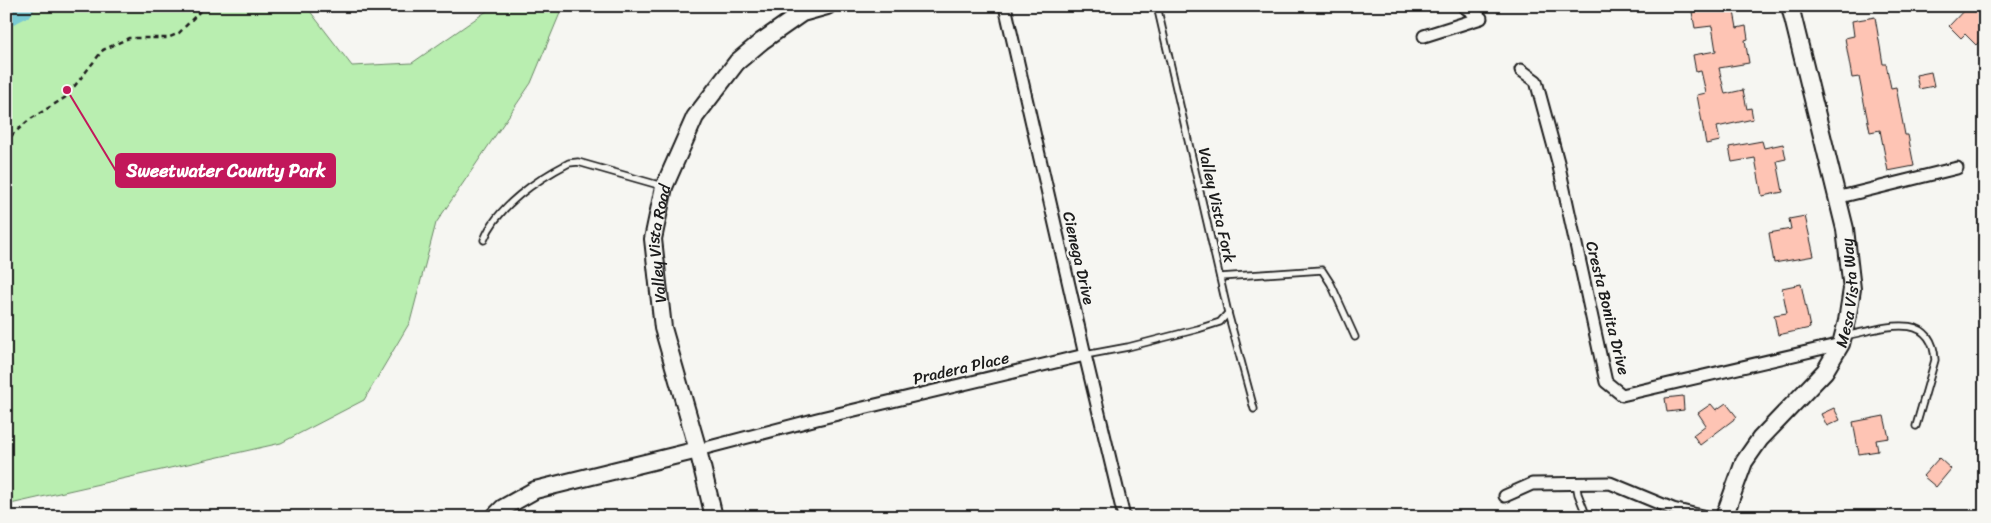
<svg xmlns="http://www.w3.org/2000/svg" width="1991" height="523" viewBox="0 0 1991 523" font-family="Sriracha,sans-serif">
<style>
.green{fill:#b9eeb0;stroke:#6a8566}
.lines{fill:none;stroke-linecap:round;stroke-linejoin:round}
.river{stroke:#79cad4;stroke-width:25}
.building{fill:#fec4b4;stroke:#1c1c1c}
.lane-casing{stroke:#1c1c1c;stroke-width:9}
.street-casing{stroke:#1c1c1c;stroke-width:15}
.secondary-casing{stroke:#1c1c1c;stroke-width:20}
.path{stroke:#1c1c1c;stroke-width:2.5;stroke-dasharray:5 4;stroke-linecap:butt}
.lane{stroke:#f6f6f2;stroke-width:5.5}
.street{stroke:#f6f6f2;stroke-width:11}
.secondary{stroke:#f6f6f2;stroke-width:16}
.labels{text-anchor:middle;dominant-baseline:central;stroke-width:4.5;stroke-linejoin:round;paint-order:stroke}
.street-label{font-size:16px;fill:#1c1c1c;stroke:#f6f6f2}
.leader{fill:none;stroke:#c2185b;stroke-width:2}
.callout-dot{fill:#c2185b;stroke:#f6f6f2;stroke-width:2}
.callout{fill:#c2185b;stroke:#c2185b;stroke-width:2}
.callout-label{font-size:18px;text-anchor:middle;font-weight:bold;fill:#fff}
</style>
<rect width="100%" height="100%" fill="#f6f6f2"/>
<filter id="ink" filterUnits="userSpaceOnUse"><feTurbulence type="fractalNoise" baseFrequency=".02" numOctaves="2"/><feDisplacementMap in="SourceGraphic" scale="10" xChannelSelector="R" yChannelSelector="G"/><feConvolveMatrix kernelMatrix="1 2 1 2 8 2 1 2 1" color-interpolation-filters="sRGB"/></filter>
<g filter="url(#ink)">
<!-- green -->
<polygon class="green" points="6,6 306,6 352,66 412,63 494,6 563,6 531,83 436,223 410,322 364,400 281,443 6,505"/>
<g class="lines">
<!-- river -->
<polyline class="river" points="6,14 22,6"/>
</g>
<!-- building -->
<g class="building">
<polygon points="1723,6 1733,6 1737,28 1746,26 1748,39 1745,40 1749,63 1719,68 1725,94 1743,90 1747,109 1751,108 1753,119 1717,127 1720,141 1706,144 1697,95 1706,93 1701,71 1696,72 1693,55 1716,51 1712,26 1695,28 1692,12"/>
<polygon points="1968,6 1979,6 1985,12 1985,36 1976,45 1965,34 1961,38 1949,26"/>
<polygon points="1875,17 1883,64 1886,64 1891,88 1896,87 1905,135 1908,135 1914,166 1888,171 1880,130 1870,132 1859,77 1852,78 1845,38 1854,36 1852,21"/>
<polygon points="1931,72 1934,86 1919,89 1916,75"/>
<polygon points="1762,141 1764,148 1783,144 1786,159 1777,161 1783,192 1762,196 1755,158 1732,162 1729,147"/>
<polygon points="1805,216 1814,256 1774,263 1769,233 1791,229 1789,219"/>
<polygon points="1801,284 1810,328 1778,335 1774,315 1787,313 1782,288"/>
<polygon points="1683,396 1684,410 1667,412 1665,398"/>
<polygon points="1726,403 1737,417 1700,445 1693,435 1706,425 1698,413 1711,404 1716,410"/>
<polygon points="1834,408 1840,420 1827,426 1821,414"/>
<polygon points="1884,416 1889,438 1876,440 1878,451 1859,454 1853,422"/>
<polygon points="1939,458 1951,469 1936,487 1923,476"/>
</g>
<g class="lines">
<!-- lane casing -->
<g class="lane-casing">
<g id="lane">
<polyline points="1157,6 1228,313 1254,409"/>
<path d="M484,240C497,206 538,179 569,163L578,162L662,186"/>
<polyline points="1220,277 1322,270 1331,284 1355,337"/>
<path d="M1845,336C1878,330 1932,307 1935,360L1916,426"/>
<polyline points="1085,355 1128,347 1198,329 1220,322 1228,313"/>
<polyline points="1576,483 1578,494 1587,517"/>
</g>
</g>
<!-- street casing -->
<g class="street-casing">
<g id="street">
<polyline points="1005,6 1085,355 1124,517"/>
<polyline points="1424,36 1481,18 1463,6"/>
<polyline points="1521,70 1536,81 1558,162 1606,382 1622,395 1841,344"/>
<polyline points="1836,198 1957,168"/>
<polyline points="698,450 817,419 1085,355"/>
<polyline points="1505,496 1532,484 1610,483 1673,509 1706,517"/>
</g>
</g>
<!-- secondary casing -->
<g class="secondary-casing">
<g id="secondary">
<polyline points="494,517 503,508 535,490 698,450"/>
<path id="s1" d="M714,517L698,450L663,328L653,239L664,187L695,117L737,62L762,41L802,13L827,6"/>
<path id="s2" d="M1724,517L1744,462L1760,439L1825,371L1841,344L1847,321L1852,289L1845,229L1790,6"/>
</g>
</g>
<!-- path -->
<polyline class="path" points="6,144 13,134 29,120 66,97 103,50 129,38 168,38 179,33 205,6"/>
<!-- lane -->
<use href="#lane" class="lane"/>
<!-- street -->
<use href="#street" class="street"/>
<!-- secondary -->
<use href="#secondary" class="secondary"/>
</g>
</g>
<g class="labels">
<!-- street labels -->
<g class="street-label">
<text transform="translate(1217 205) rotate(77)">Valley Vista Fork</text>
<text stroke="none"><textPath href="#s1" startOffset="281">Valley Vista Road</textPath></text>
<text transform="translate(1079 258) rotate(77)">Cienega Drive</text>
<text stroke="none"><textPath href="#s2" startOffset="264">Mesa Vista Way</textPath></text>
<text transform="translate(1608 308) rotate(76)">Cresta Bonita Drive</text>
<text transform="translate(961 368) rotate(-13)">Pradera Place</text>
</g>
</g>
<!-- callouts -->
<path class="leader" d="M67 90L116 171"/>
<circle class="callout-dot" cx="67" cy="90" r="5"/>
<rect class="callout" x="116" y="154" width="219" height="33" rx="5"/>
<g class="callout-label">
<text x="226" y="177">Sweetwater County Park</text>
</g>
<!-- margin -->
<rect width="1991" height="523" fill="none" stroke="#f6f6f2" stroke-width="25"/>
<rect x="12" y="12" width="1966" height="498" fill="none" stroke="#1c1c1c" stroke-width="2" filter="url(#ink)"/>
</svg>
